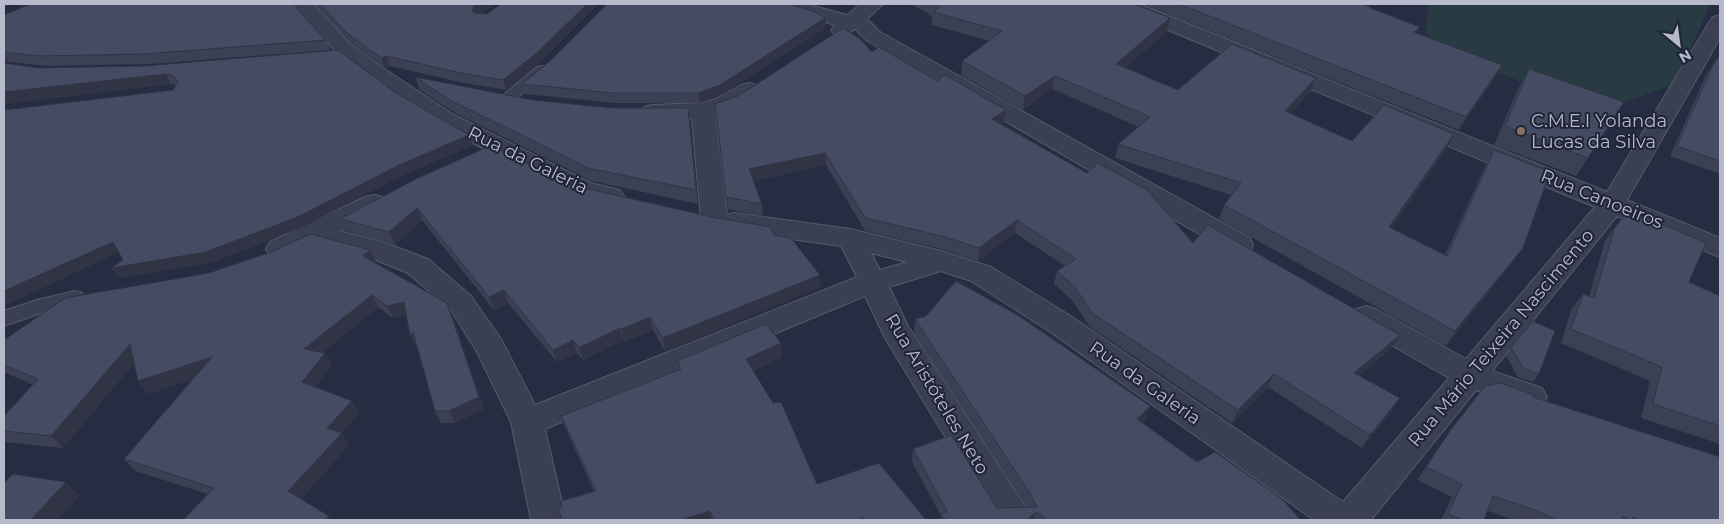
<svg xmlns="http://www.w3.org/2000/svg" width="1724" height="524" viewBox="0 0 1724 524" font-family="Montserrat,sans-serif">
<style>
.green{fill:#283a42}
.lines{fill:none;stroke-linecap:round;stroke-linejoin:round}
.service-casing{stroke:#555a6b;stroke-width:2}
.minor-casing{stroke:#555a6b;stroke-width:2}
.service{fill:#3a3f51;fill-rule:evenodd}
.minor{fill:#3a3f51;fill-rule:evenodd}
.wall{fill:#3b4055}
.shaded-wall{fill:#303445}
.building{fill:#454b63;stroke:#303445}
.education-dot{fill:#8d6e63;stroke:#1f2436;stroke-width:2}
.labels{text-anchor:middle;dominant-baseline:central;stroke-width:4;stroke-linejoin:round;paint-order:stroke}
.poi-label{font-size:18px;fill:#b7bacb;stroke:#1f2436;text-anchor:start}
.street-label{font-size:18px;fill:#b7bacb;stroke:#1f2436}
</style>
<rect width="100%" height="100%" fill="#262c41"/>
<!-- green -->
<polygon class="green" points="1429,4 1711,4 1673,85 1614,106 1564,97 1495,72 1438,43 1425,33"/>
<g class="lines">
<!-- service casing -->
<g class="service-casing">
<g id="service">
<polygon points="542,66 547,67 549,70 547,73 511,103 501,103 498,100 501,97 537,67"/>
<polygon points="75,291 82,293 85,298 82,303 41,313 4,326 4,311 37,300"/>
</g>
</g>
<!-- minor casing -->
<g class="minor-casing">
<g id="minor">
<polygon points="293,4 314,4 350,44 380,66 454,115 591,183 620,190 624,196 620,202 611,204 575,196 438,125 364,76 336,52"/>
<path d="M775,4H806L847,15L861,4H883L867,19L880,32L1250,238L1253,245L1250,252L1240,254L1230,252L866,40L855,29C847,35 843,37 834,34L831,30L835,25L778,8Z"/>
<path d="M1112,4H1139L1607,192L1710,21L1713,17L1720,15V38L1627,200L1720,238V257L1617,216L1492,371L1542,388L1547,397L1542,406L1531,410L1476,390L1371,520H1314L1049,331L971,281L941,271L889,287L908,326L1027,509L1032,520H996L885,338L865,296L545,429L566,520H531L511,422L477,352L451,310L408,273L368,257L315,243L280,258L270,256L266,249L270,242L365,197L374,195L383,197L387,203L383,209L339,231L386,243L428,259L471,296L501,339L535,405L857,277L841,246L734,231L725,228L723,225L714,228L705,225L701,219L692,119H652L644,117L640,112L644,107L652,105L703,103L716,99L741,85L749,83L757,85L760,90C751,103 730,111 715,114L727,215L734,213L850,229L941,251L991,267L1069,315L1343,502L1449,378L1356,325L1351,317L1356,309L1366,306L1376,309L1466,359L1595,207L1115,8ZM871,253L907,262L880,270Z"/>
</g>
</g>
<!-- service -->
<use href="#service" class="service"/>
<!-- minor -->
<use href="#minor" class="minor"/>
</g>
<!-- wall -->
<g class="wall">
<polygon points="316,4 494,4 480,14 541,62 506,90 464,83 390,66 385,68 351,43"/>
<polygon points="911,4 1134,4 1170,18 1167,32 1125,67 1178,90 1316,78 1311,91 1290,114 1352,141 1447,148 1391,228 1445,255 1486,164 1494,150 1513,262 1446,346 1219,219 1224,205 1231,195 1115,158 1118,144 1139,127 1052,89 1023,110 961,75 962,61 989,41 932,25 932,16"/>
<polygon points="1143,4 1362,4 1371,7 1371,9 1417,33 1495,78 1459,130"/>
<polygon points="4,15 305,18 326,40 330,50 150,64 46,66 4,61"/>
<polygon points="826,28 721,95 700,103 615,103 525,94 522,84 551,60"/>
<polygon points="872,52 1004,122 1001,125 1193,243 1392,347 1359,376 1392,411 1362,448 1268,387 1232,423 1089,326 1072,300 1054,284 1057,271 1065,266 1015,233 978,261 941,249 865,231 826,165 753,181 762,204 763,217 728,209 715,104"/>
<polygon points="1720,54 1720,174 1670,156 1706,75"/>
<polygon points="4,63 39,68 144,66 396,93 473,145 401,176 305,226 213,262 119,278 123,260 119,253 173,90 176,85 171,84 4,104"/>
<polygon points="1529,69 1588,158 1576,176 1494,145 1519,87"/>
<polygon points="415,77 533,100 690,121 698,204 592,181 455,113 420,90"/>
<polygon points="571,185 774,235 821,287 665,351 653,330 625,342 624,340 583,360 577,353 557,362 508,303 494,310 422,220 395,245 346,231 340,219"/>
<polygon points="1615,227 1689,282 1720,296 1720,444 1641,418 1650,381 1561,343 1572,308 1583,294 1589,296 1605,241"/>
<polygon points="370,250 376,262 375,263 447,303 452,315 484,409 455,423 441,423 435,411 417,346 416,348 406,315 393,318 378,307 322,353 332,365 315,387 352,401 359,413 341,433 349,445 301,499 329,516 332,520 183,520 208,494 135,471 124,459 194,378 148,394 138,381 134,363 63,448 4,442 4,416 33,385 4,372 4,340"/>
<polygon points="915,319 1150,406 1146,419 1142,422 1197,462 1301,520 941,520 941,516 912,462 913,449 997,508 1028,508 914,333"/>
<polygon points="1511,348 1539,374 1533,382 1518,377 1506,356"/>
<polygon points="782,357 753,371 817,484 926,520 560,520 562,520 562,508 594,491 566,430 561,416 678,370 677,361"/>
<polygon points="1533,397 1720,520 1514,520 1488,511 1484,520 1441,520 1452,497 1417,480 1450,431"/>
</g>
<!-- shaded-wall -->
<g class="shaded-wall">
<polygon points="477,4 494,4 477,15 475,20 472,10 474,5"/>
<polygon points="587,4 599,4 541,62 506,90 503,80"/>
<polygon points="825,18 826,28 721,95 700,103 698,93"/>
<polygon points="1170,18 1167,32 1113,77 1116,64"/>
<polygon points="1420,27 1414,40 1414,32"/>
<polygon points="386,56 390,66 385,68 381,58"/>
<polygon points="1502,65 1495,78 1459,130 1466,117"/>
<polygon points="166,74 171,84 4,104 4,92"/>
<polygon points="1055,76 1052,89 1023,110 1025,96"/>
<polygon points="1316,78 1311,91 1280,125 1285,111"/>
<polygon points="688,108 690,121 698,204 696,190"/>
<polygon points="1006,110 1004,122 991,132 992,119"/>
<polygon points="1454,134 1447,148 1382,242 1389,227"/>
<polygon points="469,135 473,145 401,176 305,226 213,262 119,278 111,268 397,166"/>
<polygon points="825,153 826,165 750,181 749,169"/>
<polygon points="417,208 422,220 395,245 389,232"/>
<polygon points="1017,220 1015,233 978,261 979,248"/>
<polygon points="113,242 120,252 4,306 4,291"/>
<polygon points="1523,248 1513,262 1446,346 1455,331"/>
<polygon points="370,250 376,262 369,268 363,256"/>
<polygon points="820,275 821,287 665,351 663,338"/>
<polygon points="504,290 508,303 494,310 489,297"/>
<polygon points="372,295 378,307 311,362 304,349"/>
<polygon points="404,302 410,314 393,318 387,306"/>
<polygon points="447,303 452,315 484,409 455,423 449,411"/>
<polygon points="650,317 653,330 625,342 622,329"/>
<polygon points="620,328 624,340 583,360 579,348"/>
<polygon points="413,332 419,344 416,348 410,336"/>
<polygon points="1400,335 1392,347 1347,386 1354,373"/>
<polygon points="573,340 577,353 557,362 553,350"/>
<polygon points="781,343 782,357 748,373 746,359"/>
<polygon points="130,344 140,356 63,448 51,436"/>
<polygon points="325,353 332,365 309,394 302,382"/>
<polygon points="212,357 221,370 148,394 138,381"/>
<polygon points="1274,374 1268,387 1232,423 1238,410"/>
<polygon points="1400,398 1392,411 1362,448 1370,435"/>
<polygon points="352,401 359,413 335,440 327,428"/>
<polygon points="1150,406 1146,419 1133,432 1137,419"/>
<polygon points="342,433 349,445 297,503 288,491"/>
<polygon points="66,482 80,496 58,520 31,520"/>
<polygon points="710,511 712,520 681,520"/>
<polygon points="1036,512 1034,520 1027,520"/>
<polygon points="329,516 332,520 324,520"/>
</g>
<!-- building -->
<g class="building">
<polygon points="30,4 294,4 305,18 326,40 144,54 39,56 4,52 4,15"/>
<polygon points="320,4 477,4 474,5 472,10 474,13 487,14 501,4 587,4 538,52 503,80 461,73 386,56 381,58 347,33"/>
<polygon points="607,4 789,4 812,11 825,18 720,85 698,93 613,93 522,84 551,60"/>
<polygon points="934,4 1134,4 1170,18 1116,64 1178,90 1232,44 1316,78 1285,111 1352,141 1384,105 1454,134 1389,227 1447,256 1494,150 1550,172 1523,248 1455,331 1224,205 1241,183 1118,144 1150,117 1055,76 1025,96 962,61 1002,31 933,12 940,7"/>
<polygon points="1179,4 1362,4 1371,7 1370,8 1420,27 1414,32 1502,65 1466,117"/>
<polygon points="843,28 859,38 872,52 879,47 937,81 945,75 1006,110 992,119 1087,173 1098,163 1147,190 1193,243 1208,225 1400,335 1354,373 1400,398 1370,435 1274,374 1238,410 1092,313 1075,287 1057,271 1076,259 1017,220 979,248 942,236 865,218 825,153 749,169 762,204 726,197 715,104 738,96"/>
<polygon points="338,50 396,93 469,135 397,166 300,216 206,252 111,268 123,260 113,242 4,291 4,110 173,90 178,82 174,76 166,74 4,92 4,63 39,68 144,66"/>
<polygon points="1720,55 1720,161 1677,146 1713,65"/>
<polygon points="1529,69 1624,102 1588,158 1505,126"/>
<polygon points="415,77 533,100 612,108 688,108 696,190 588,168 450,100"/>
<polygon points="492,145 571,185 712,217 771,227 774,235 791,238 820,275 663,338 650,317 622,329 620,328 579,348 573,340 553,350 504,290 489,297 417,208 389,232 340,219 416,179"/>
<polygon points="1629,210 1706,243 1689,282 1720,296 1720,426 1653,404 1662,367 1571,329 1583,294 1594,298 1615,227"/>
<polygon points="311,234 370,250 363,256 447,303 479,397 449,411 435,411 413,332 410,336 404,302 387,306 372,295 304,349 325,353 302,382 352,401 327,428 342,433 288,491 329,516 324,520 183,520 214,488 124,459 212,357 138,381 130,344 51,436 4,431 4,416 38,379 4,365 4,340 65,298 209,273 271,252"/>
<polygon points="956,281 1019,316 1150,406 1137,419 1197,462 1215,452 1281,498 1301,520 1047,520 1036,512 1027,520 945,520 941,515 947,511 913,449 951,435 997,508 1037,507 1031,495 915,319 926,316"/>
<polygon points="1533,321 1555,331 1539,374 1524,369 1511,348"/>
<polygon points="766,324 781,343 746,359 773,403 781,402 817,484 879,463 926,520 864,520 863,518 856,520 714,520 710,511 681,520 560,520 562,520 558,508 562,508 561,501 596,491 561,416 681,369 677,361"/>
<polygon points="1501,383 1534,395 1533,397 1720,457 1720,520 1641,520 1632,517 1633,520 1630,520 1623,516 1623,520 1557,520 1532,509 1493,496 1484,520 1463,520 1448,514 1462,484 1426,467 1450,431 1485,386"/>
<polygon points="13,474 66,482 31,520 4,520 4,483"/>
</g>
<!-- markers -->
<circle class="education-dot" cx="1521" cy="131" r="5"/>
<g class="labels">
<!-- poi labels -->
<g class="poi-label">
<text x="1531" y="121">C.M.E.I Yolanda<tspan x="1531" dy="21">Lucas da Silva</tspan></text>
</g>
<!-- street labels -->
<g class="street-label">
<text transform="translate(528 160) rotate(26)">Rua da Galeria</text>
<text transform="translate(1602 199) rotate(22)">Rua Canoeiros</text>
<text transform="translate(1501 338) rotate(-50)">Rua Mário Teixeira Nascimento</text>
<text transform="translate(1145 383) rotate(35)">Rua da Galeria</text>
<text transform="translate(937 394) rotate(59)">Rua Aristóteles Neto</text>
</g>
</g>
<!-- border -->
<rect width="1724" height="524" fill="none" stroke="#b7bacb" stroke-width="10"/>
<!-- north arrow -->
<g transform="translate(1679 45) rotate(151)" stroke="#1f2436" stroke-width="4" paint-order="stroke">
<path d="M0-4L9 19L0 12L-9 19Z" fill="#b7bacb"/>
<text y="-8" font-size="14" font-weight="bold" text-anchor="middle" fill="#b7bacb">N</text>
</g>
</svg>
